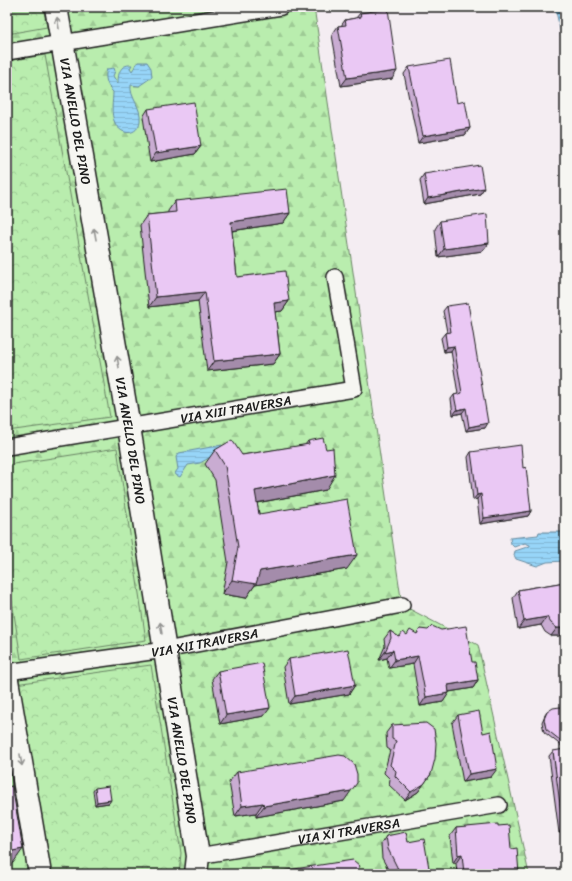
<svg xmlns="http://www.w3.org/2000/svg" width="572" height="881" viewBox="0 0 572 881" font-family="Sriracha,sans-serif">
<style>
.forest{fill:url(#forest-firs);stroke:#6a8465}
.park{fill:url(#park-crowns);stroke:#6a8465}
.water{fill:url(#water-rules);stroke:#668ba0}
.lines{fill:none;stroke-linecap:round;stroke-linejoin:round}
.street-casing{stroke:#1c1c1c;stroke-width:18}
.secondary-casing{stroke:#1c1c1c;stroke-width:25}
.street{stroke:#f6f6f2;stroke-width:15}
.secondary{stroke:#f6f6f2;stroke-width:22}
.wall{fill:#c9acd2;stroke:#1c1c1c}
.shaded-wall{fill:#a48cab;stroke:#1c1c1c}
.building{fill:#eac8f4;stroke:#1c1c1c}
.oneway{stroke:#949492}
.labels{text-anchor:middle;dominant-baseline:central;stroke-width:3;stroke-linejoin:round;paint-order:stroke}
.street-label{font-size:13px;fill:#1c1c1c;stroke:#f6f6f2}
</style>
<defs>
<pattern id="forest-firs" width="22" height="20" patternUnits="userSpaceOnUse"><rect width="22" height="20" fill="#b9edae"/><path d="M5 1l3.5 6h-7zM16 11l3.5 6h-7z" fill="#9ecb95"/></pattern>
<pattern id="park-crowns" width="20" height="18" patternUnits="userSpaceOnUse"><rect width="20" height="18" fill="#b9edae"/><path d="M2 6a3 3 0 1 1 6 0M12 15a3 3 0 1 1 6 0" fill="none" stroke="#9ecb95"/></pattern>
<pattern id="water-rules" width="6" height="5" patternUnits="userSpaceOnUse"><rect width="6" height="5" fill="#97d5f8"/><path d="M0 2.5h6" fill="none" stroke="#82b6d4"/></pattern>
</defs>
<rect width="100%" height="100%" fill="#f4edf2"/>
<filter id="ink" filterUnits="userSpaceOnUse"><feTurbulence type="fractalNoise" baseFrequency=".025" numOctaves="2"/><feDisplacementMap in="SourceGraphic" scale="8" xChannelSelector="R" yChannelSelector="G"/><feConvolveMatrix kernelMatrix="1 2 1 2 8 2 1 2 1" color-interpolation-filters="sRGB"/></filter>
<g filter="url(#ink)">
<!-- forest -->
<polygon class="forest" points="7,7 314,7 402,605 478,645 529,874 7,874"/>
<!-- park -->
<g class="park">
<polygon points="7,7 43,7 47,27 7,34"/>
<polygon points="45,55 110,417 7,431 7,61"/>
<polygon points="117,448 146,640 21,659 7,569 7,465"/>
<polygon points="151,665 181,853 179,874 51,874 46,863 15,684"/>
</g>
<!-- water -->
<g class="water">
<polygon points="555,7 565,7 565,52"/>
<path d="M138,62H147L151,68L152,77L139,86L131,85C129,97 142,107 140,121C138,136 121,136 115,123C110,113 113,102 113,92C107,86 104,77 107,69L114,68L115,71L113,76L118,84C118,75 119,64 132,65L130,68L132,71Z"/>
<polygon points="222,445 223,450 200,463 188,465 180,477 176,475 175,473 178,469 176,457 179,453"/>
<polygon points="539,532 565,532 565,561 547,562 537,566 516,559 514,555 515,551 530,546 530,545 525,543 514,547 511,544 510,538 538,535"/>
</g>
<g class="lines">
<!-- street casing -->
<g class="street-casing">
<g id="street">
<polyline points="7,52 281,7"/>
<path id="s1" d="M7,447L354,389L335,277"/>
<path id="s2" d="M7,672L165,650L402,605"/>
<path id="s3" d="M198,856L499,805"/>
</g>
</g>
<!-- secondary casing -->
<g class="secondary-casing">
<g id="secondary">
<path id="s4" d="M56,7L129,427L198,856L196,874"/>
<polyline points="7,680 40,874"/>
</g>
</g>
<!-- street -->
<use href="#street" class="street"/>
<!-- secondary -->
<use href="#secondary" class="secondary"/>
</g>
<!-- wall -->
<g class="wall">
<polygon points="360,13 392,79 341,86 332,35 338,26 341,26 345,20 356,18"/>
<polygon points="409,67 457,103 470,128 465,135 418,143 404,74"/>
<polygon points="148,109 201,146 195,154 150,162 143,117"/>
<polygon points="424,174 484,188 480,194 424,204 420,180"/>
<polygon points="175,201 290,213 283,223 232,231 237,277 289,301 282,311 275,312 280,354 273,364 207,371 198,301 149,307 140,225 147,215 168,213 168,211"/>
<polygon points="440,221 489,243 483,251 438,257 435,229"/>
<polygon points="447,306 485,428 466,431 462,413 453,415 451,399 454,395 458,394 451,351 444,352 441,338 445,333 447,332 443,311"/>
<polygon points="308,441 326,490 257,503 259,514 347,569 255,585 246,598 222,594 228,562 215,480 205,464 215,450 242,455 305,445"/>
<polygon points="471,452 523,468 531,511 528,516 480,524 477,499 473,500 468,457"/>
<polygon points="565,582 559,636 551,636 545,632 541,625 518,629 513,598 518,590"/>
<polygon points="420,629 472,662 478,680 473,688 449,692 443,702 420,706 413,664 389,668 387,658 379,660 385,646 384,639 390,631 399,637 417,634"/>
<polygon points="289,659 355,685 349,694 289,704 283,667"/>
<polygon points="218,671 264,716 220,724 212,679"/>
<polygon points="547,712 565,744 563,747 544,732 542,722 545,715"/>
<polygon points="458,715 491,777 463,782 452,723"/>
<polygon points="392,725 431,774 418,792 405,800 389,785 390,779 384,773 390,750 387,748 386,733"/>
<polygon points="553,751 565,831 559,833 549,756"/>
<polygon points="237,772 344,801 256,817 256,813 235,816 229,782"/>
<polygon points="95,788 109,803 95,805 93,791"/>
<polygon points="498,826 511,849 519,874 457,874 456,863 453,863 450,836 456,828"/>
<polygon points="386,836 408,842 430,874 387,874 389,871 382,858 381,844"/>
</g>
<!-- shaded-wall -->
<g class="shaded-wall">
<polygon points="397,71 392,79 341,86 347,78"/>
<polygon points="470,128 465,135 418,143 423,136"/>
<polygon points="201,146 195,154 150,162 156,153"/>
<polygon points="484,188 480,194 424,204 428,198"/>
<polygon points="290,213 283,223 224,232 231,222"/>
<polygon points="489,243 483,251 438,257 444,249"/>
<polygon points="205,292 198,301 149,307 156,297"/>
<polygon points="289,301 282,311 267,313 274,303"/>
<polygon points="454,346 451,351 444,352 447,347"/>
<polygon points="280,354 273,364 207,371 214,361"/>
<polygon points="466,408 462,413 453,415 457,410"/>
<polygon points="488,423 485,428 466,431 469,427"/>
<polygon points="335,475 326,490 245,505 255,491"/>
<polygon points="481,494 477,499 473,500 477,495"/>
<polygon points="531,511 528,516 480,524 484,518"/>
<polygon points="357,555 347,569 255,585 246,598 222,594 232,580 260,571"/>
<polygon points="547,617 541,625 518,629 524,621"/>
<polygon points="557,628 565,628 565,632 559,636 551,636"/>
<polygon points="393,650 387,658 379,660 385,652"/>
<polygon points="418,656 413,664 389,668 395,660"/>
<polygon points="478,680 473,688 442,693 448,685"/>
<polygon points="355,685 349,694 289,704 295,696"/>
<polygon points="449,693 443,702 420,706 426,697"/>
<polygon points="270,708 264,716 220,724 226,715"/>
<polygon points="497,769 491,777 463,782 469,774"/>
<polygon points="431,774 418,792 405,800 411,792"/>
<polygon points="351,791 344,801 256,817 264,806"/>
<polygon points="111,800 109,803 95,805 97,802"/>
<polygon points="263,803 256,813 235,816 242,806"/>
<polygon points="565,826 565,831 559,833 563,827"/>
<polygon points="23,849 13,863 7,864 7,852"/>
<polygon points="462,854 456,863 453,863 458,855"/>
</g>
<!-- building -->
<g class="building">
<polygon points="388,9 397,71 347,78 338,26 346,25 345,20 361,17 360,13"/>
<polygon points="450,60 457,103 465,101 470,128 423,136 409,67"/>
<polygon points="194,102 201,146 156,153 148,109"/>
<polygon points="480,165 484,188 428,198 424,174"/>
<polygon points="287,189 290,213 231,222 237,277 285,271 289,301 274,303 280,354 214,361 205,292 156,297 147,215 176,212 175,201"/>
<polygon points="487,214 489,243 444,249 440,221"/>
<polygon points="468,303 488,423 469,427 466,408 457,410 454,395 462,393 454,346 447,347 445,333 451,332 447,306"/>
<polygon points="323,438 326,449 333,448 335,475 255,491 259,514 347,499 357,555 260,571 256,584 232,580 238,547 225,466 215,450 232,440 242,455 309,444 308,441"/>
<polygon points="521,445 523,468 526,467 531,511 484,518 481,494 477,495 471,452"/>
<polygon points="565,582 565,628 557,628 551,623 547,617 524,621 518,590"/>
<polygon points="432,626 441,630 466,626 472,662 475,662 478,680 448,685 449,693 426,697 418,656 395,660 393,650 385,652 391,638 390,631 399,637 403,632 407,635 410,630 417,634 420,629 428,630"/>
<polygon points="348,649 355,685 295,696 289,659"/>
<polygon points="262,663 270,708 226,715 218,671"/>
<polygon points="560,707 565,708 565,744 546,729 544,719 547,712 553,708"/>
<polygon points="479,711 483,733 491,731 497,769 469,774 458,715"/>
<polygon points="426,723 434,729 436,743 435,759 431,774 424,784 411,792 395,776 396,771 390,765 396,741 392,739 392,725"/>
<polygon points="565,749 565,826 563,827 553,751"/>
<polygon points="339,755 345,756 354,764 357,774 357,783 351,791 264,806 263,803 242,806 237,772"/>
<polygon points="12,786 23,849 7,852 7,787"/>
<polygon points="109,786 111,800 97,802 95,788"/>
<polygon points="498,824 498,826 509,825 511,849 517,848 519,874 464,874 462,854 458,855 456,828"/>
<polygon points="406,832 408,842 424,839 430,874 390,874 389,870 398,869 388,849 386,836"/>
<polygon points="353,860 360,866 357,871 358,874 282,874 281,871"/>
</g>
<!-- one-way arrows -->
<defs><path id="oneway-shaft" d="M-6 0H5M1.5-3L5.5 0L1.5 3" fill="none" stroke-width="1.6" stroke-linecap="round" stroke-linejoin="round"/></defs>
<g class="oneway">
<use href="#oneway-shaft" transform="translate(58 23) rotate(-100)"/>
<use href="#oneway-shaft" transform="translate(95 234) rotate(-100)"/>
<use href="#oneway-shaft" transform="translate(118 362) rotate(-100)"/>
<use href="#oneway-shaft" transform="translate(161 628) rotate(-99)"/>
<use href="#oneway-shaft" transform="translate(21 760) rotate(80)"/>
</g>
</g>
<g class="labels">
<!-- street labels -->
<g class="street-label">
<text stroke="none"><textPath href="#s4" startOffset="116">VIA ANELLO DEL PINO</textPath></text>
<text stroke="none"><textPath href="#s1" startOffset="232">VIA XIII TRAVERSA</textPath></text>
<text stroke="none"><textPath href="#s4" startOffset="440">VIA ANELLO DEL PINO</textPath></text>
<text stroke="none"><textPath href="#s2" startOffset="200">VIA XII TRAVERSA</textPath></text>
<text stroke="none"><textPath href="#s4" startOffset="764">VIA ANELLO DEL PINO</textPath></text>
<text stroke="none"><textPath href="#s3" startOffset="153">VIA XI TRAVERSA</textPath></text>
</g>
</g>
<!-- margin -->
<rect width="572" height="881" fill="none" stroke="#f6f6f2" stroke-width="24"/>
<rect x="12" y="12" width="548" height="857" fill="none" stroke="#1c1c1c" stroke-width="1.5" filter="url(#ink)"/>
</svg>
